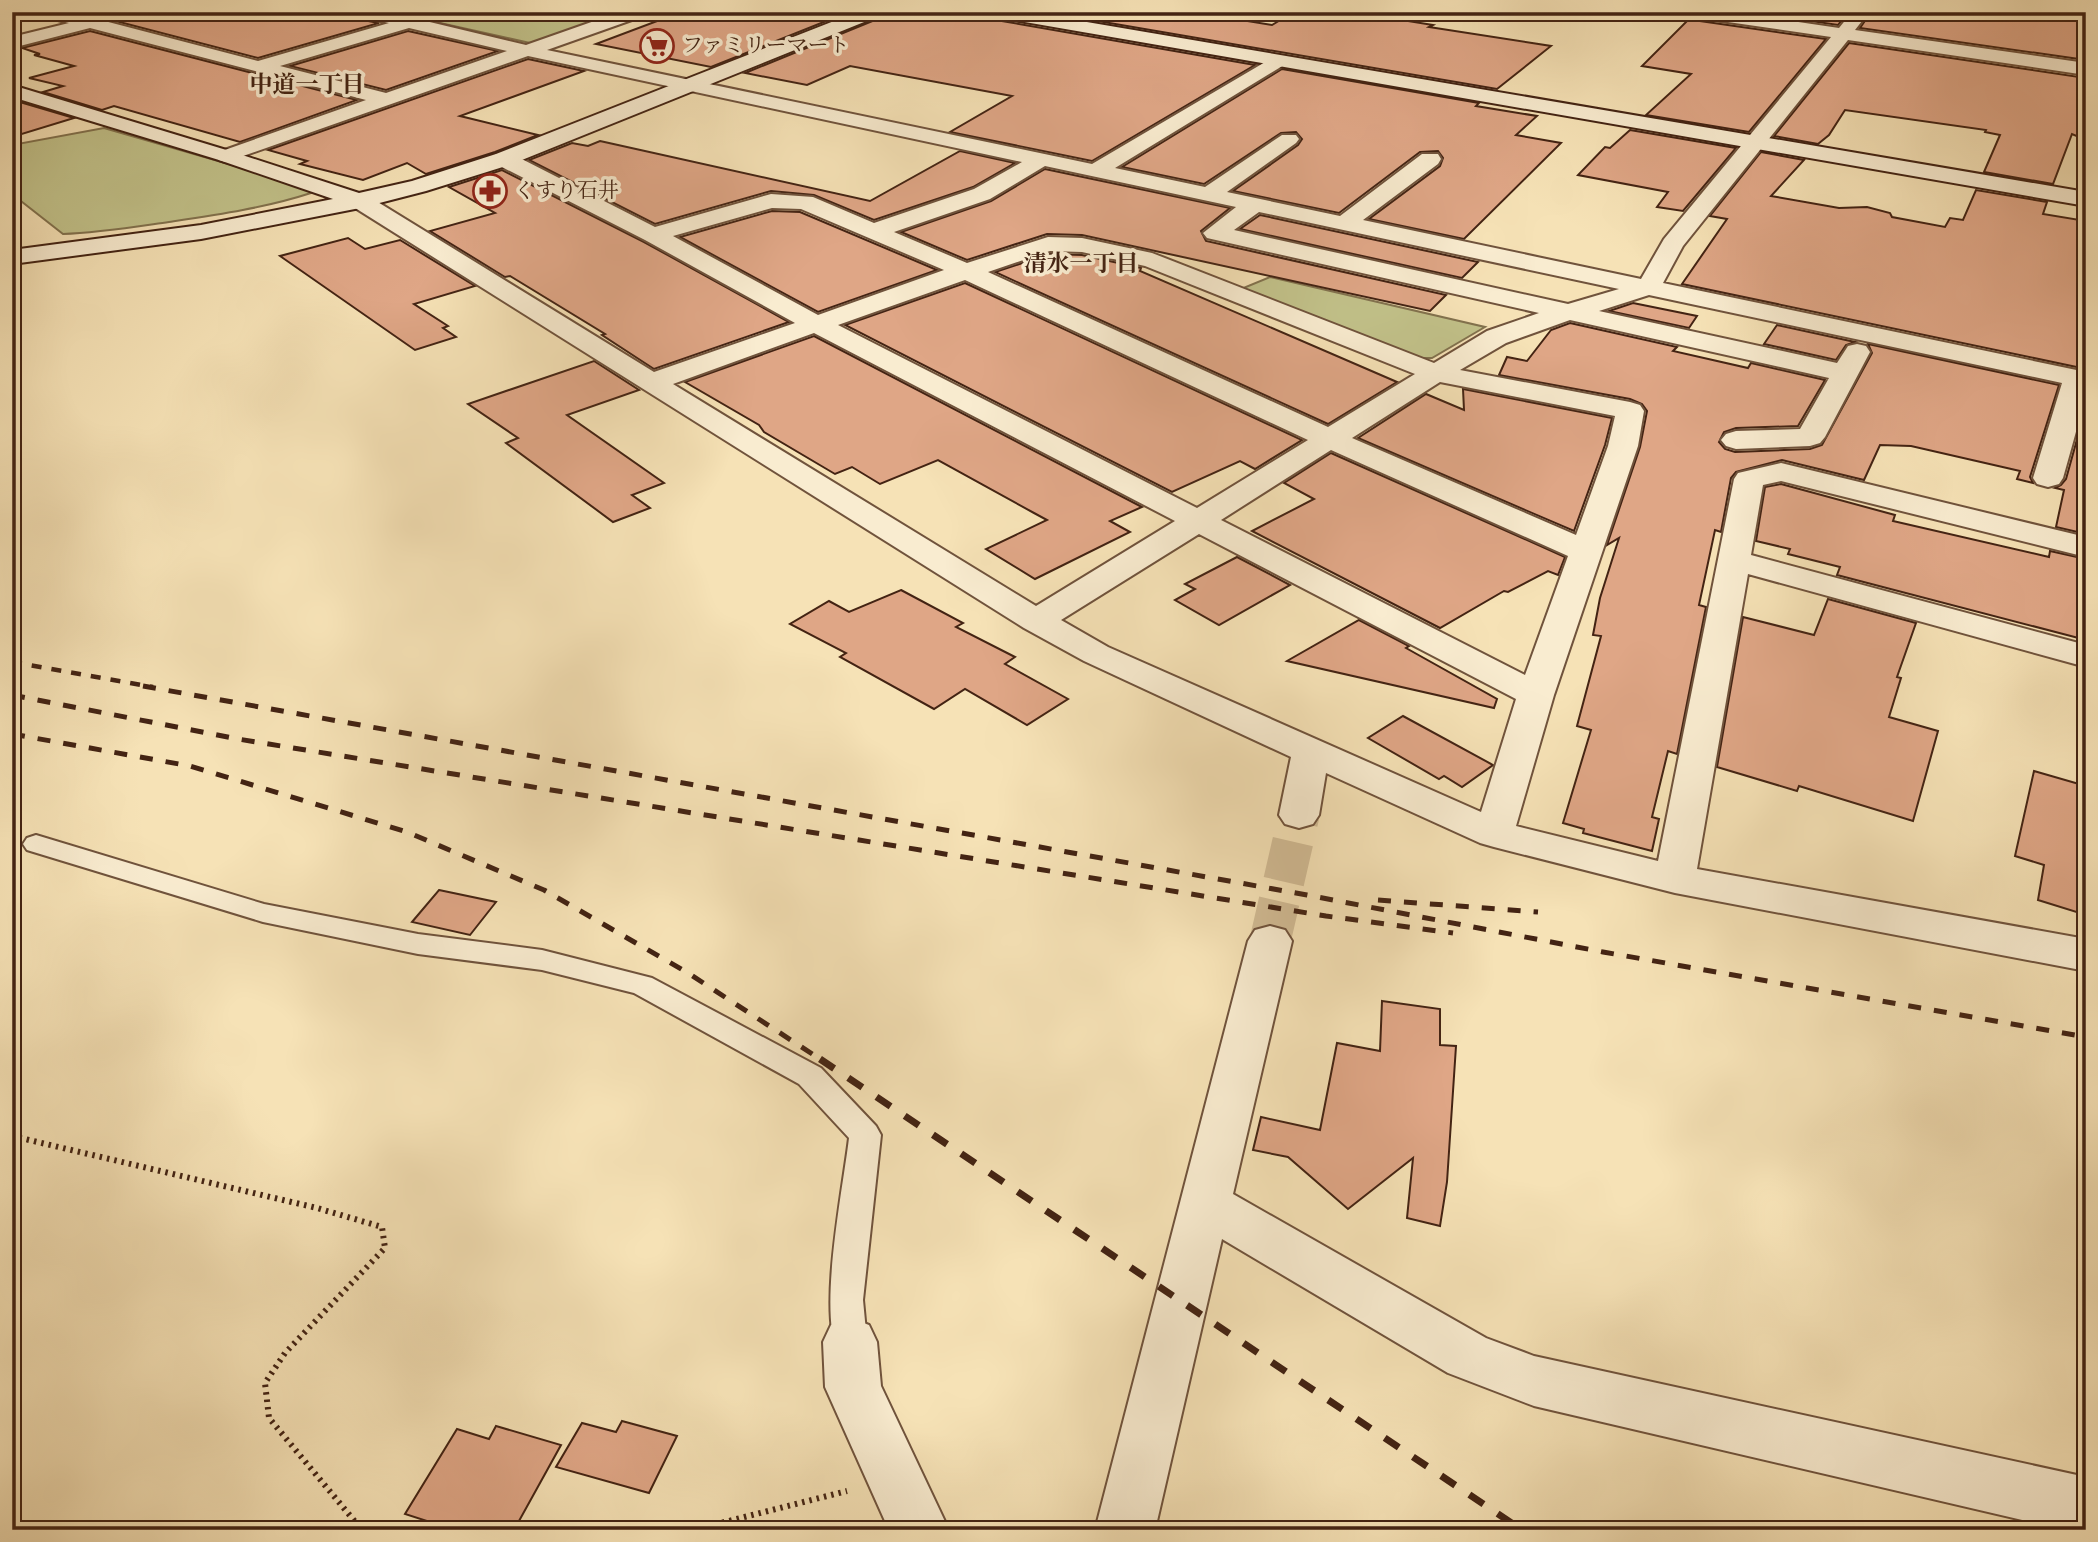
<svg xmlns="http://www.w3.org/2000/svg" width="2098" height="1542" viewBox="0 0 2098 1542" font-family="'IM FELL English','Noto Serif JP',serif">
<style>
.green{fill:#c2c28a;stroke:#82724e;stroke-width:2}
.building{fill:#dfa686;stroke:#432313;stroke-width:2}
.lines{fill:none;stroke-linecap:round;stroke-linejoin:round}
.street-tunnel{stroke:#d2bc95;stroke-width:41;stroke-dasharray:41 20;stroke-linecap:butt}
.lane-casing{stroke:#70533c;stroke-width:4}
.street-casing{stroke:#70533c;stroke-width:4}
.secondary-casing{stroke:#432313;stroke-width:4}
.path{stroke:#432313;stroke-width:6;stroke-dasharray:2.5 5;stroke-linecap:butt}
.lane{fill:#f9ecd0;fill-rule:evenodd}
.street{fill:#f9ecd0;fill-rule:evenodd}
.secondary{fill:#f9ecd0;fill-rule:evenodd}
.rail-far2{stroke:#432313;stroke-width:4.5;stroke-dasharray:10 10;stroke-linecap:butt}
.rail-far1{stroke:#432313;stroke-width:5;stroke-dasharray:13 13;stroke-linecap:butt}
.rail{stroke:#432313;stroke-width:7;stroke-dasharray:17 17;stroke-linecap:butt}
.labels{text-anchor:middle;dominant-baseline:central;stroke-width:7;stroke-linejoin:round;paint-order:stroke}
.far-poi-label{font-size:21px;fill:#432313;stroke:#f9ecd0;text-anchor:start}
.far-neighbourhood-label{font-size:23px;font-weight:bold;fill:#432313;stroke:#f9ecd0}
</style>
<rect width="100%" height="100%" fill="#f6e2b6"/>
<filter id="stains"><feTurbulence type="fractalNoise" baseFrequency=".00286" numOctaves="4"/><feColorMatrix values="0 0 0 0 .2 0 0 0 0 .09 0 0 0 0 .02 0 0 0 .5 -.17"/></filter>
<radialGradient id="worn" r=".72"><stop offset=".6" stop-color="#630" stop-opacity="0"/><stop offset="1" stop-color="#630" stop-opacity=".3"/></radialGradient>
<!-- green -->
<g class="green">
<polygon points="627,12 541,42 530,43 395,13"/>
<path d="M104,128L304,186L311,193C265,208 216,215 169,222C134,227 98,233 63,234L12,194V145Z"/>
<polygon points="1270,277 1485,327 1432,358 1411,358 1241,289"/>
</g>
<!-- building -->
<g class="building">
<polygon points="81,12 355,12 358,19 379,23 258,58"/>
<polygon points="681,12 849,12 711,67 596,44"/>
<polygon points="883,12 985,12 996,20 1255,65 1092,161 950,132 1012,96 850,66 807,85 745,73 880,18"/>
<polygon points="1045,12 1192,12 1272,25 1292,13 1316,17 1322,13 1370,21 1377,16 1433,25 1429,27 1551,46 1497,89"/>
<polygon points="1750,12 1848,12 1838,25"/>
<polygon points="1871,12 2086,12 2086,60 1860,28"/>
<polygon points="1690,18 1693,20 1826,39 1749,132 1646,115 1691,74 1642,66"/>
<polygon points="90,31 357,100 240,142 114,106 102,110 43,92 63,86 29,78 74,66 34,55 40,54 22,48"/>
<polygon points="408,31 498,51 386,90 290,66"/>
<polygon points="1849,43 2086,78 2086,140 2072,134 2053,184 1984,172 2000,135 1985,132 1986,130 1845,110 1829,135 1818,144 1774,136"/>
<polygon points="528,59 584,71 460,116 538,135 495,152 426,174 407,163 363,180 300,164 307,161 268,150"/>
<polygon points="1282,69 1479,103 1476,106 1537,116 1516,135 1561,143 1464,239 1369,219 1440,166 1443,158 1438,151 1420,152 1339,213 1233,191 1298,145 1302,139 1296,132 1281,133 1204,184 1122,167"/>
<polygon points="12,100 13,100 74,118 12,137"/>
<polygon points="1630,130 1736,148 1683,211 1657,207 1668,192 1578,175 1605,147 1610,148"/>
<polygon points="600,141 870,201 960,151 1015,163 973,187 874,220 814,195 771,191 655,224 529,160 572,143 588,146"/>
<polygon points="1761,152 1804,160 1771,196 1839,208 1867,207 1890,213 1892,217 1945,227 1950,218 1963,220 1976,190 2047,202 2043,214 2086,221 2086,369 1682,284 1727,219 1710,216"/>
<polygon points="1045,169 1230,208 1201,231 1206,241 1446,295 1430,311 1082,235 1047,234 967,260 901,232 991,201"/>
<polygon points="502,170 644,242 789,322 654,369 602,335 605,334 510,276 505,277 430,231 495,213 449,187"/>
<polygon points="772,211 800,212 937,270 818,312 680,237"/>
<polygon points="1260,215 1478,262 1462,278 1240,229"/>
<polygon points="348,238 365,249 400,240 475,286 414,304 448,326 443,328 456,337 415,350 280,256"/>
<polygon points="1050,254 1082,255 1141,268 1140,271 1397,382 1328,424 995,272"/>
<polygon points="965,283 1302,440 1255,469 1240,461 1172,492 845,325"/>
<polygon points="1633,303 1697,316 1689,328 1609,311"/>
<polygon points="1570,323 1677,347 1673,351 1748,368 1751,363 1825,380 1798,426 1736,428 1724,432 1719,442 1725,449 1735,452 1810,449 1822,445 1872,353 1868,344 2059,385 2030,477 2033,483 2017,479 2020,471 1911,446 1880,445 1864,480 1782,460 1736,472 1731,478 1721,532 1715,530 1699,605 1706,607 1677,754 1668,751 1652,817 1659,819 1652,851 1583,833 1584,829 1563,823 1591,730 1577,726 1601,636 1593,635 1600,598 1619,538 1607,545 1640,447 1647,411 1642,404 1630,399 1499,375 1507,357 1527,361 1551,330"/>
<polygon points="1777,325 1855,342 1846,345 1836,360 1764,344"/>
<polygon points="814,336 1142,507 1110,521 1130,532 1035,579 986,549 1047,520 1034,513 938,460 880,484 852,467 835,474 764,432 759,425 685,382"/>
<polygon points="594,361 639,390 567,415 664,483 632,495 650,508 613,522 506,443 518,438 468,404"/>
<polygon points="1463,389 1612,418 1605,445 1574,531 1358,438 1426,394 1464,410"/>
<polygon points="2086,407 2086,534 2056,527 2064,490 2055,488 2061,485 2066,479"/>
<polygon points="1331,453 1565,557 1558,575 1548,571 1508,592 1504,591 1440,628 1252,531 1314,499 1284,483"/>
<polygon points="1781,484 1895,515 1893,521 2049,557 2050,551 2086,559 2086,640 1837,575 1840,567 1788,554 1790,549 1756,541 1765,487"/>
<polygon points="1237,557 1290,585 1219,625 1175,600 1195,589 1185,584"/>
<polygon points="901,590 963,623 956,627 1015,657 1005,664 1068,699 1027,725 965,689 934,709 840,657 846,653 790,624 829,601 849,612"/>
<polygon points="1828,599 1916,623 1897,677 1901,678 1889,717 1938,731 1913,821 1799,786 1797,791 1717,767 1743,617 1814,635"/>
<polygon points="1359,620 1409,646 1406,648 1497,699 1494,708 1287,661"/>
<polygon points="1403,716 1493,765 1462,787 1444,776 1439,779 1368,738"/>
<polygon points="2034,771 2086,786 2086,915 2038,900 2044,865 2015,856"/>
<polygon points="439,890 496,902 470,935 412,922"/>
<polygon points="1382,1001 1440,1009 1440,1045 1456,1046 1447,1182 1440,1226 1407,1218 1413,1158 1348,1209 1288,1157 1253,1150 1261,1117 1320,1130 1337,1043 1380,1051"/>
<polygon points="622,1421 677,1436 649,1493 556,1467 582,1423 616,1432"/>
<polygon points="496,1426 561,1445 514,1530 455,1530 405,1514 457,1429 489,1439"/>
</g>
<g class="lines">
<!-- street-tunnel -->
<polyline class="street-tunnel" points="1270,941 1299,815"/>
<!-- lane casing -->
<g class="lane-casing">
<path id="lane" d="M36,835L264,904L418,934L542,950L652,978L821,1068L876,1126L881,1135L863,1300L867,1342L862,1353L850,1357L838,1353C818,1310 843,1189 849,1138L799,1084L634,993L542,970L418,954L263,922L27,850L23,844L27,838Z"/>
</g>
<!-- street casing -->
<g class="street-casing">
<g id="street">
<path d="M41,12H70L258,61L389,23L359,16L357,12H388L526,45L620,12H645L643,16L547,50L1092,164L1277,55L1286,61L1284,65L1115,168L1205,187L1282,135H1296L1299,139L1296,143L1227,192L1340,216L1422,154H1438L1441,159L1438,164L1363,220L1641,279L1664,239L1831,37L1693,17L1685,12H1730L1839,28L1852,12H1869L1855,30L2086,63V75L1848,40L1683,246L1663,283L2086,372V396L2063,478L2059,484L2048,487L2037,484L2033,478L2062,383L1649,295L1599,311L1837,363L1848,346L1857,344L1866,346L1870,352L1825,437L1820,443L1810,446L1736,449L1726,446L1721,440L1726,434L1736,431L1800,429L1829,378L1570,320L1506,343L1460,370L1630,402L1640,405L1644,411L1638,446L1554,695L1516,826L1658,861L1734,479L1738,473L1781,463L2086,537V557L1781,481L1763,485L1751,555L2086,645V667L1748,574L1697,869L2086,939V971L1675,893L1494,847L1480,843L1326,773L1319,815L1313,824L1299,828L1285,824L1279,815L1291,757L1084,661L1024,628L352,206L349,201L352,196H368L654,372L795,323L645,240L496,164L493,159L496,154H512L655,227L771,194L813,197L874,223L974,189L1022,162L528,56L226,162L219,160L215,156L219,152L366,100L90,28L12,48V37L69,23L43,16ZM409,28L507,51L386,93L280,66ZM1045,166L1236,207L1203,233L1207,238L1539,313L1487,331L1434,363L1152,253L1082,238L1048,237L967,263L894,232L990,199ZM772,208L801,209L944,270L818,315L673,236ZM1259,212L1619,289L1568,304L1234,230ZM1050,251L1082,252L1145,266L1415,374L1328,427L988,272ZM965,280L1308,440L1197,508L838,325ZM814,333L1175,521L1036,606L673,384ZM1440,382L1615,416L1608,446L1576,535L1352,438ZM1331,450L1568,556L1525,675L1221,520ZM1199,534L1516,699L1481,812L1108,647L1061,620Z"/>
<polygon points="1270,926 1285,930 1292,941 1233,1194 1486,1338 1534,1356 2086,1477 2086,1530 2065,1530 1534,1406 1448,1373 1222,1239 1155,1530 1095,1530 1248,941 1255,930"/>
<polygon points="850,1318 869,1325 877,1342 881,1386 949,1530 889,1530 825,1387 823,1342 831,1325"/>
</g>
</g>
<!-- secondary casing -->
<g class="secondary-casing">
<g id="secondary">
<polygon points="857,12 881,12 879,16 512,164 426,191 360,208 201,239 12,264 12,250 201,225 333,199 219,160 12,97 12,85 233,152 359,193 412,181 496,154"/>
<polygon points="988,12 1028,12 2086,192 2086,206 996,17"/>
</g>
</g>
<!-- path -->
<g class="path">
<polyline points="12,1136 317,1208 382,1227 385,1248 285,1353 265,1383 269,1418 362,1530"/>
<polyline points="693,1530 847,1491"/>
</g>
<!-- lane -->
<use href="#lane" class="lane"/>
<!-- street -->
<use href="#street" class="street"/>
<!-- secondary -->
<use href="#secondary" class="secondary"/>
<!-- rail-far2 -->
<polyline class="rail-far2" points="12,662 153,687"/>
<!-- rail-far1 -->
<g class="rail-far1">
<polyline points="143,686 1307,895 1603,952 2086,1037"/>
<polyline points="12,695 238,739 1326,916 1453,933"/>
<polyline points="12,734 190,766 407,832 544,890 688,973 823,1061"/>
<polyline points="1378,900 1538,912"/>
</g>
<!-- rail -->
<polyline class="rail" points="820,1059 1522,1530"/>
</g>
<!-- icons -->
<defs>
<g id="supermarket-ring" transform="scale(1.75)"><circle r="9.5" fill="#f9ecd0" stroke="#8f2418" stroke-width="1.5"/><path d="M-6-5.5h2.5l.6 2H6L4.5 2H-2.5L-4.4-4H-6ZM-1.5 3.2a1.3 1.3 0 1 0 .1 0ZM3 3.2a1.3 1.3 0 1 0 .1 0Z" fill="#8f2418"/></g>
<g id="pharmacy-ring" transform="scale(1.75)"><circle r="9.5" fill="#f9ecd0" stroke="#8f2418" stroke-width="1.5"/><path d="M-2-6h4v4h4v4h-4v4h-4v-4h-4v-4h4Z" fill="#8f2418"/></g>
</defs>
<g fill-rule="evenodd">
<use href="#supermarket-ring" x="657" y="46"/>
<use href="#pharmacy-ring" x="490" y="191"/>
</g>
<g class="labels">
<!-- far-poi labels -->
<g class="far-poi-label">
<text x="682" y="46">ファミリーマート</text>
<text x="514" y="191">くすり石井</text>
</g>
<!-- far-neighbourhood labels -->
<g class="far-neighbourhood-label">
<text x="307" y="85">中道一丁目</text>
<text x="1081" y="264">清水一丁目</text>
</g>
</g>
<!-- margin -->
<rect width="2098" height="1542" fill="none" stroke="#f6e2b6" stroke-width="42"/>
<rect x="14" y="14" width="2070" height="1514" fill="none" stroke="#432313" stroke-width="3.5"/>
<rect x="21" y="21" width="2056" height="1500" fill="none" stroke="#432313" stroke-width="2"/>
<rect width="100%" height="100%" filter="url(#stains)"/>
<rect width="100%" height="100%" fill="url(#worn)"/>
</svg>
